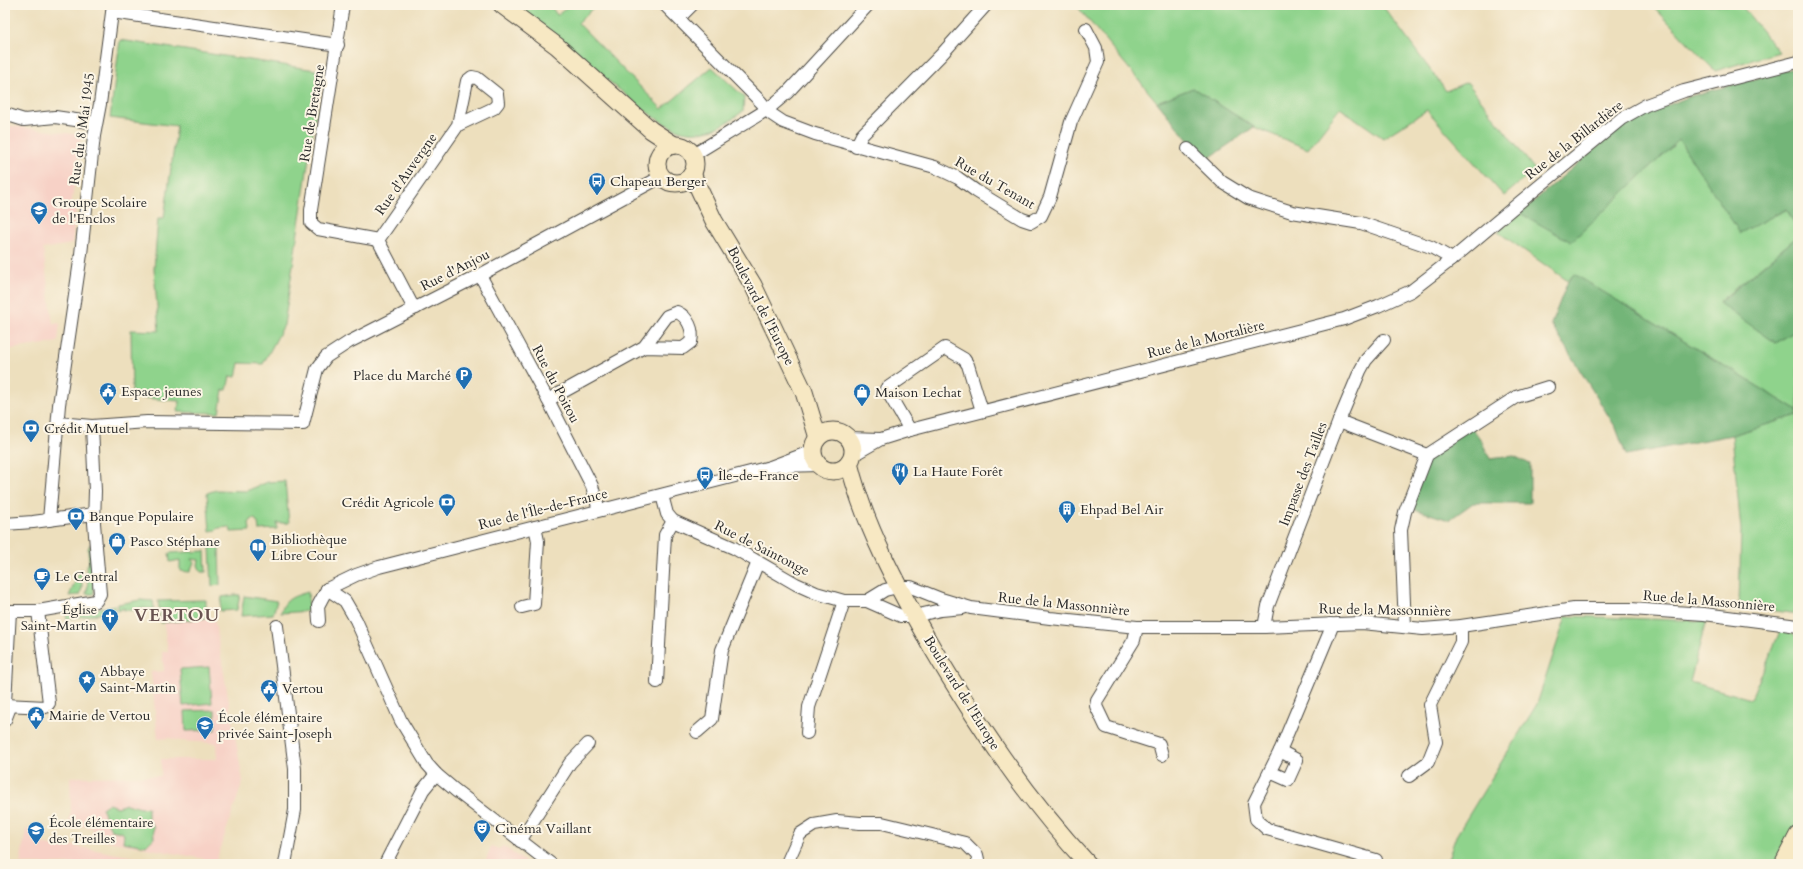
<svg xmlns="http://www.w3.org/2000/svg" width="1803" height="869" viewBox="0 0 1803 869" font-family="Cardo,serif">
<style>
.built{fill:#f7d1c6}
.green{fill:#8fd38c;stroke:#5d7f5c}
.forest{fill:#73b578;stroke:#4f7052}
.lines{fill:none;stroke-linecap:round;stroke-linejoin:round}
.street-casing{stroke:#484641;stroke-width:14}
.secondary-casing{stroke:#484641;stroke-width:19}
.street{stroke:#fff;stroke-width:12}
.secondary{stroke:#f7e8c3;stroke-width:17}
.labels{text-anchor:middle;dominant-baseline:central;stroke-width:4;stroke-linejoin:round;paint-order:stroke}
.street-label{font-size:14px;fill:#2b2b2b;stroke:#fcf5e5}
.poi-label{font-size:14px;fill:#2b2b2b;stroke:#fcf5e5;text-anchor:start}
.district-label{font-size:18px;font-weight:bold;letter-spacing:1px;fill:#685351;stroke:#fcf5e5}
</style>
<rect width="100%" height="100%" fill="#fcf5e5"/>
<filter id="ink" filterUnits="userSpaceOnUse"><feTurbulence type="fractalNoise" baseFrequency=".025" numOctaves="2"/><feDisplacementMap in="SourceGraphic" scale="8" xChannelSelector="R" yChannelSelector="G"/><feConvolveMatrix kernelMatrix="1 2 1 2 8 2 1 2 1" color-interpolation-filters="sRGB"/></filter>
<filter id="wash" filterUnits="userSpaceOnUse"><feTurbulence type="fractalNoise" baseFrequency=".012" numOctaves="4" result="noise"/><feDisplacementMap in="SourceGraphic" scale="16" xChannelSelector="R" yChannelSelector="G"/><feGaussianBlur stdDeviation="0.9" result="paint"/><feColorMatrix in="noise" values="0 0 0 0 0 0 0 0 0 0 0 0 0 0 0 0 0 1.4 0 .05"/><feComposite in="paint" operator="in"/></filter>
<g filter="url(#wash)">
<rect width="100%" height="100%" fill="#eddfbd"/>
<!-- built -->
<g class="built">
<polygon points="5,125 81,135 71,207 76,207 72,244 43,249 53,324 60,323 58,342 5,350"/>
<polygon points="214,617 243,781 216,861 91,838 93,828 68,824 71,812 70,777 161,776 161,759 217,759 216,743 180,741 170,738 158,739 151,672 164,671 162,652 168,651 164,625 165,623"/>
<polygon points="26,829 44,832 42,844 56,847 57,843 173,864 20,864"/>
<polygon points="491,846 499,849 503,846 528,864 485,864"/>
</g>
<!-- green -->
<g class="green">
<path d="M514,5H550L557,15L570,5H596L578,23L662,109L712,67L744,97L743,111C727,124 710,134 688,132C665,130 635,102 616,87C582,60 548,33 514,5Z"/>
<polygon points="1076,5 1382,5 1446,91 1467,82 1535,170 1504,196 1427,110 1383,138 1340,108 1308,149 1254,127 1193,88 1157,102"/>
<polygon points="1652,5 1741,5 1779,52 1715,71"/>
<polygon points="120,40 322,71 284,325 263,364 239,363 236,377 230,376 227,390 223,390 219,413 178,412 179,401 132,397 131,330 159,331 154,269 158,218 164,218 177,126 110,118"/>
<polygon points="1679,140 1740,232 1788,209 1798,232 1798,236 1719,302 1776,343 1798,329 1798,411 1574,274 1568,281 1498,232 1520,213 1571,241"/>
<polygon points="1798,415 1798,614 1739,606 1741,530 1732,435"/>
<polygon points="285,481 289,523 277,523 277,529 259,530 258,523 255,519 252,519 249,523 250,531 231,532 230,527 219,528 216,530 210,531 207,493 216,490 246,491 268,482"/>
<polygon points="90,544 94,594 86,594 88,586 86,568 89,562 88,549"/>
<polygon points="219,546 220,585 212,586 210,547"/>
<polygon points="205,551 206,572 201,572 198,565 199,560 192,559 194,562 190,572 180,571 180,560 170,562 169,553"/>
<polygon points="81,569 82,587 80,595 69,596"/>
<path d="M308,592L309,611L281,613C284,598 295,596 308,592Z"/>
<polygon points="235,595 240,595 237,610 220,611 222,597"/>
<polygon points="244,596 277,601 273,614 241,616"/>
<polygon points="140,600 153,601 154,609 140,608 131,611 130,610 124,610 124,608 118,611 118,604"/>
<polygon points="206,600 206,618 161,623 158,601"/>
<polygon points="115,605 115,611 106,611 105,613 67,619 66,615"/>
<polygon points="1566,616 1706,621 1690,682 1751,699 1781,629 1798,636 1798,864 1446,864 1456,836 1537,704"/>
<polygon points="209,667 212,703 183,706 180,669"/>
<polygon points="215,710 215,730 186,731 185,711"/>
<polygon points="108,804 118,807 126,804 141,808 148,807 148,821 153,825 154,838 146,846 123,842 124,835 122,832 111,830 102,808"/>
</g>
<!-- forest -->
<g class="forest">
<polygon points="1798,67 1798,232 1787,209 1740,233 1679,140 1571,242 1520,213 1626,122 1691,96"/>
<polygon points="1193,88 1254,127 1205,161 1157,102"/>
<polygon points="1798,236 1798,329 1776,343 1719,303"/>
<polygon points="1574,274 1798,411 1798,415 1732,435 1626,455 1616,428 1551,324 1568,281"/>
<polygon points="1471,426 1481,440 1490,459 1514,456 1530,464 1530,503 1473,503 1449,520 1407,507 1427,455"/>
</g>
</g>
<g filter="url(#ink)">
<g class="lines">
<!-- street casing -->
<g class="street-casing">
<g id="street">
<polyline points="343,5 311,210 311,223 318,229 378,240 411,303 416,308"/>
<polyline points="665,5 761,102 771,114 783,122 815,134 935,167 958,178 976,191 1022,219 1031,222 1041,216 1050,197 1071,122 1098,62 1096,48 1086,29"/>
<polyline points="112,12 338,45"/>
<polyline points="679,18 692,5"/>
<polyline points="5,114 24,120 55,117 96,123"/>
<polyline points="856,147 862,135 941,55 986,5"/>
<polyline points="1188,149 1222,182 1248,198 1292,212 1361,223 1431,247 1447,256 1451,260"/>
<polyline points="693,155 768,109 787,93 868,5"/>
<polyline points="378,240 458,125 494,108 498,103 497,94 477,78 472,77 467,81 458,125"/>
<polyline points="480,275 548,400 592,486 599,510"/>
<path d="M548,400L644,347L667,316L677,312C688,317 694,330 691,342L683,348L644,347"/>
<polyline points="1339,421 1427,455"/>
<polyline points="58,423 92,426 147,422 303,424 317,369 326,357 349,342 480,275 661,177"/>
<polyline points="910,430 886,389 945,348 964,359 968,365 982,411"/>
<polyline points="848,438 881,439"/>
<polyline points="853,455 881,439 910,430 1344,319 1378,306 1411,291 1451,260 1520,202 1621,119 1646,105 1684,91 1798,62"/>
<polyline points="783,466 819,465"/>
<polyline points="662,495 667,514 673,521 734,548 796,584 816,593 844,601 867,601 901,616 914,616 941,610 963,608"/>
<polyline points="49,520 59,405 81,254 94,136 100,104 113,5"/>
<polyline points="5,524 33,522 94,514"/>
<polyline points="327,589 356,575 379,567 770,467 807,453 813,449"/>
<polyline points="327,589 345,601 356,620 401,721 427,764 436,774 455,790 551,864"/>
<polyline points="867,601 885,590 898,587 911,587 941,599 971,608 1050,618 1137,627 1264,627 1362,623 1423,629 1461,626 1574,609 1631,609 1704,614 1798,626"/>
<polyline points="522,607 534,604 538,541 535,527"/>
<polyline points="319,621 318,606 327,589"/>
<polyline points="1330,624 1331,629 1280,751 1254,803 1256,819 1267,829 1376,860"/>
<polyline points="277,626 295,769 295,810 285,864"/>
<polyline points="1137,627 1134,640 1097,700 1096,706 1106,727 1159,744 1162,755"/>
<polyline points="1264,627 1268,606 1339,421 1360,371 1366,360 1384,340"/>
<polyline points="1405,627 1401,530 1405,512 1427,455 1516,397 1548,387"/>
<polyline points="657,682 665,535 673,521"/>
<polyline points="5,703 10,611 38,611 96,601 100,594 94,523 95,491 92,426"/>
<polyline points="5,705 46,707 49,703 38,611"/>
<polyline points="5,720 10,707"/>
<polyline points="697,732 712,719 722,650 758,562"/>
<polyline points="807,733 809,707 844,601"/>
<polyline points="1270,772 1288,780 1297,760 1280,751"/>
<polyline points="1409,776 1428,762 1436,742 1430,705 1461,642 1461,626"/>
<polyline points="520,841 570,763 588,744"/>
<polyline points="787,863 800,834 814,825 837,821 860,823 882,823 965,843 977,855 979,864"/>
<polyline points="385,864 423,790 436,774"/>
</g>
</g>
<!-- secondary casing -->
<g class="secondary-casing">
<g id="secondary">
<polyline points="502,5 557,46 651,130 674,145"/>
<circle cx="676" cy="164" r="19"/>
<polyline points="692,174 714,221 753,285 804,392 818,438"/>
<circle cx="833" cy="451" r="20"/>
<path d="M849,463C864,525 898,588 930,644C976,722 1026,798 1088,864"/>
<polyline points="1783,864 1798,835"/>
</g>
</g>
<!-- street -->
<use href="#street" class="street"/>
<!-- secondary -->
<use href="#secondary" class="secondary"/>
</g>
</g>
<!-- icons -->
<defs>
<g id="bus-pin" transform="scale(0.9)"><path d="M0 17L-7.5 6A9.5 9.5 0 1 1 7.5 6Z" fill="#1f6fb2" stroke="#fcf5e5"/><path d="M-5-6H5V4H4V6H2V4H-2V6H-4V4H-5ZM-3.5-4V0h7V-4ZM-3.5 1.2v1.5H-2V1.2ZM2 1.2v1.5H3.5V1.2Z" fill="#fff"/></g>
<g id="school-pin" transform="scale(0.9)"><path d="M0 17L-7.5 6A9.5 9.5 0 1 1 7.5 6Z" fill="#1f6fb2" stroke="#fcf5e5"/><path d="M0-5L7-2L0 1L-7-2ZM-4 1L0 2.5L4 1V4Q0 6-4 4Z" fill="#fff"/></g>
<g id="parking-pin" transform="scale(0.9)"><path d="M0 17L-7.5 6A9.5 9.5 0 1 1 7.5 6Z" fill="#1f6fb2" stroke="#fcf5e5"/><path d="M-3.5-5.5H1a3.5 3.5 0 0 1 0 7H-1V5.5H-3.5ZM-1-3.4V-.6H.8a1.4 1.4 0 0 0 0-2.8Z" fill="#fff"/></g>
<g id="civic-pin" transform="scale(0.9)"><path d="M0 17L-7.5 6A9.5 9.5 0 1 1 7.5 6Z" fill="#1f6fb2" stroke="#fcf5e5"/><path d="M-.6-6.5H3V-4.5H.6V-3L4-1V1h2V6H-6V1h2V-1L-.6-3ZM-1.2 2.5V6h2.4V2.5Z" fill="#fff"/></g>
<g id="shop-pin" transform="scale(0.9)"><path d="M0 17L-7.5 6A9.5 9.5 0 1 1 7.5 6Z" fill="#1f6fb2" stroke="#fcf5e5"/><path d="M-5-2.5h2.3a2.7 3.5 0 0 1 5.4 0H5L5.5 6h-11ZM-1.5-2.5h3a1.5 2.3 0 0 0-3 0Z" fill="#fff"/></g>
<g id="bank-pin" transform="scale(0.9)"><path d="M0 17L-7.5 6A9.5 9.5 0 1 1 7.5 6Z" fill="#1f6fb2" stroke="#fcf5e5"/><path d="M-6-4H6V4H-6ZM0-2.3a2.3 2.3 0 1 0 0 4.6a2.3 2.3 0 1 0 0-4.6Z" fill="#fff"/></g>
<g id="restaurant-pin" transform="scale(0.9)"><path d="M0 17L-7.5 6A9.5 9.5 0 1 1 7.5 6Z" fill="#1f6fb2" stroke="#fcf5e5"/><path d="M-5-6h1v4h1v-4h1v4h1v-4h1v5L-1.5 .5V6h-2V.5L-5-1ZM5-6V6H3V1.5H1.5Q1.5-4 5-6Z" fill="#fff"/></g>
<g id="building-pin" transform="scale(0.9)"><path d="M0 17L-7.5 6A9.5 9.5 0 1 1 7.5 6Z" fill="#1f6fb2" stroke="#fcf5e5"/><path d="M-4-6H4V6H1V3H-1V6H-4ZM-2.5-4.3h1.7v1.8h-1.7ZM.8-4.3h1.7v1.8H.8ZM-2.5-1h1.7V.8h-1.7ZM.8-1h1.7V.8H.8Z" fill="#fff"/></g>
<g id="library-pin" transform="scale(0.9)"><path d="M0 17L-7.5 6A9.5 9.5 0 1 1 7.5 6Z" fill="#1f6fb2" stroke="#fcf5e5"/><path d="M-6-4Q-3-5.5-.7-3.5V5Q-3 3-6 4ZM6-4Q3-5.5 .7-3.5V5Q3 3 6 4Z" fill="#fff"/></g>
<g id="cafe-pin" transform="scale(0.9)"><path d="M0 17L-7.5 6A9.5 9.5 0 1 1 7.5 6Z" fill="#1f6fb2" stroke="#fcf5e5"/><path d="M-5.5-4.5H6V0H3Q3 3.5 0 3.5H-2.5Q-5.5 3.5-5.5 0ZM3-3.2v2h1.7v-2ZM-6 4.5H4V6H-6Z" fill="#fff"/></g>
<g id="church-pin" transform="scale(0.9)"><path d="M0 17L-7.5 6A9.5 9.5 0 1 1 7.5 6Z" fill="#1f6fb2" stroke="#fcf5e5"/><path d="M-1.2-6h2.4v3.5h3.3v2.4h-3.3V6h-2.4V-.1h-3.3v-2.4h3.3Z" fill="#fff"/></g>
<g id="sight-pin" transform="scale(0.9)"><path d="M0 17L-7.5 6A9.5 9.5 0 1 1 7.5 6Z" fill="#1f6fb2" stroke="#fcf5e5"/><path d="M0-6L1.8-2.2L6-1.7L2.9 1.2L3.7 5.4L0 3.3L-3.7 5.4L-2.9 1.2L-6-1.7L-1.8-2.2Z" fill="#fff"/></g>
<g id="theatre-pin" transform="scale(0.9)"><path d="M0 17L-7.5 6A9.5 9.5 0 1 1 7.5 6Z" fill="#1f6fb2" stroke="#fcf5e5"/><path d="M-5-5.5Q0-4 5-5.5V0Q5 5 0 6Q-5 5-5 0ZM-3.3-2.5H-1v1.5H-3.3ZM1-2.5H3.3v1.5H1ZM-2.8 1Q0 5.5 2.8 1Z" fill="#fff"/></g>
</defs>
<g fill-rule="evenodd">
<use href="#bus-pin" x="597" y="181"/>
<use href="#school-pin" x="39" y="210"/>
<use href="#parking-pin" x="464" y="375"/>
<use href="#civic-pin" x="108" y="391"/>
<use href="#shop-pin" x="862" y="392"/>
<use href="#bank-pin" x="31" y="428"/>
<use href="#restaurant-pin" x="900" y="471"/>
<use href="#bus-pin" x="705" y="475"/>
<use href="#bank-pin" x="447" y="502"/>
<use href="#building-pin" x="1067" y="509"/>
<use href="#bank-pin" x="76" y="516"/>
<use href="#shop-pin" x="117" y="541"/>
<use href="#library-pin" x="258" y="547"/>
<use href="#cafe-pin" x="42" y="576"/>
<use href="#church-pin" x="110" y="617"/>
<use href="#sight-pin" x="87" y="679"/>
<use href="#civic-pin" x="269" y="688"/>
<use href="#civic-pin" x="36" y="715"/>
<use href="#school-pin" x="205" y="725"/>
<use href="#theatre-pin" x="482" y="828"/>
<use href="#school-pin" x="36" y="830"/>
</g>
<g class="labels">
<!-- street labels -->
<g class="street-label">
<text transform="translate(312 113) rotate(-81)">Rue de Bretagne</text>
<text transform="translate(82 129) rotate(-82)">Rue du 8 Mai 1945</text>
<text transform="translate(1574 140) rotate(-38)">Rue de la Billardière</text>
<text transform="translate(406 174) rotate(-55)">Rue d'Auvergne</text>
<text transform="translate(995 183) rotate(30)">Rue du Tenant</text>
<text transform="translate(455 270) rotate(-27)">Rue d'Anjou</text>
<text transform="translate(761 306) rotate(63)">Boulevard de l'Europe</text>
<text transform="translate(1206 339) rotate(-14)">Rue de la Mortalière</text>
<text transform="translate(556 384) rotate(62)">Rue du Poitou</text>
<text transform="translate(1303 474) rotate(-69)">Impasse des Tailles</text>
<text transform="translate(543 509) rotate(-14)">Rue de l'Île-de-France</text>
<text transform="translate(762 548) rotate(27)">Rue de Saintonge</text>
<text transform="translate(1709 601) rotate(5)">Rue de la Massonnière</text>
<text transform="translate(1064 604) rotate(6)">Rue de la Massonnière</text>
<text transform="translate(1385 610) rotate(1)">Rue de la Massonnière</text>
<text transform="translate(962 693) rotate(58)">Boulevard de l'Europe</text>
</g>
<!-- poi labels -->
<g class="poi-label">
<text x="610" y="181">Chapeau Berger</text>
<text x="52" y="202">Groupe Scolaire<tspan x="52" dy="16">de l'Enclos</tspan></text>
<text x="451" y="375" text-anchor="end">Place du Marché</text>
<text x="121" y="391">Espace jeunes</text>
<text x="875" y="392">Maison Lechat</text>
<text x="44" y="428">Crédit Mutuel</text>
<text x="913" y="471">La Haute Forêt</text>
<text x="718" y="475">Île-de-France</text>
<text x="434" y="502" text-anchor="end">Crédit Agricole</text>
<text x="1080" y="509">Ehpad Bel Air</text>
<text x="89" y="516">Banque Populaire</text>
<text x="271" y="539">Bibliothèque<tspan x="271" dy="16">Libre Cour</tspan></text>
<text x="130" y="541">Pasco Stéphane</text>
<text x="55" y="576">Le Central</text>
<text x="97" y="609" text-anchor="end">Église<tspan x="97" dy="16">Saint-Martin</tspan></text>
<text x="100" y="671">Abbaye<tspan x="100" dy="16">Saint-Martin</tspan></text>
<text x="282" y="688">Vertou</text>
<text x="49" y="715">Mairie de Vertou</text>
<text x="218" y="717">École élémentaire<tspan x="218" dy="16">privée Saint-Joseph</tspan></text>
<text x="49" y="822">École élémentaire<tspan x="49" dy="16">des Treilles</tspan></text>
<text x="495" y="828">Cinéma Vaillant</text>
</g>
<!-- district labels -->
<g class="district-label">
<text x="177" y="615">VERTOU</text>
</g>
</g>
<!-- margin -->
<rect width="1803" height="869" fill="none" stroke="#fcf5e5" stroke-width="20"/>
</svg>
